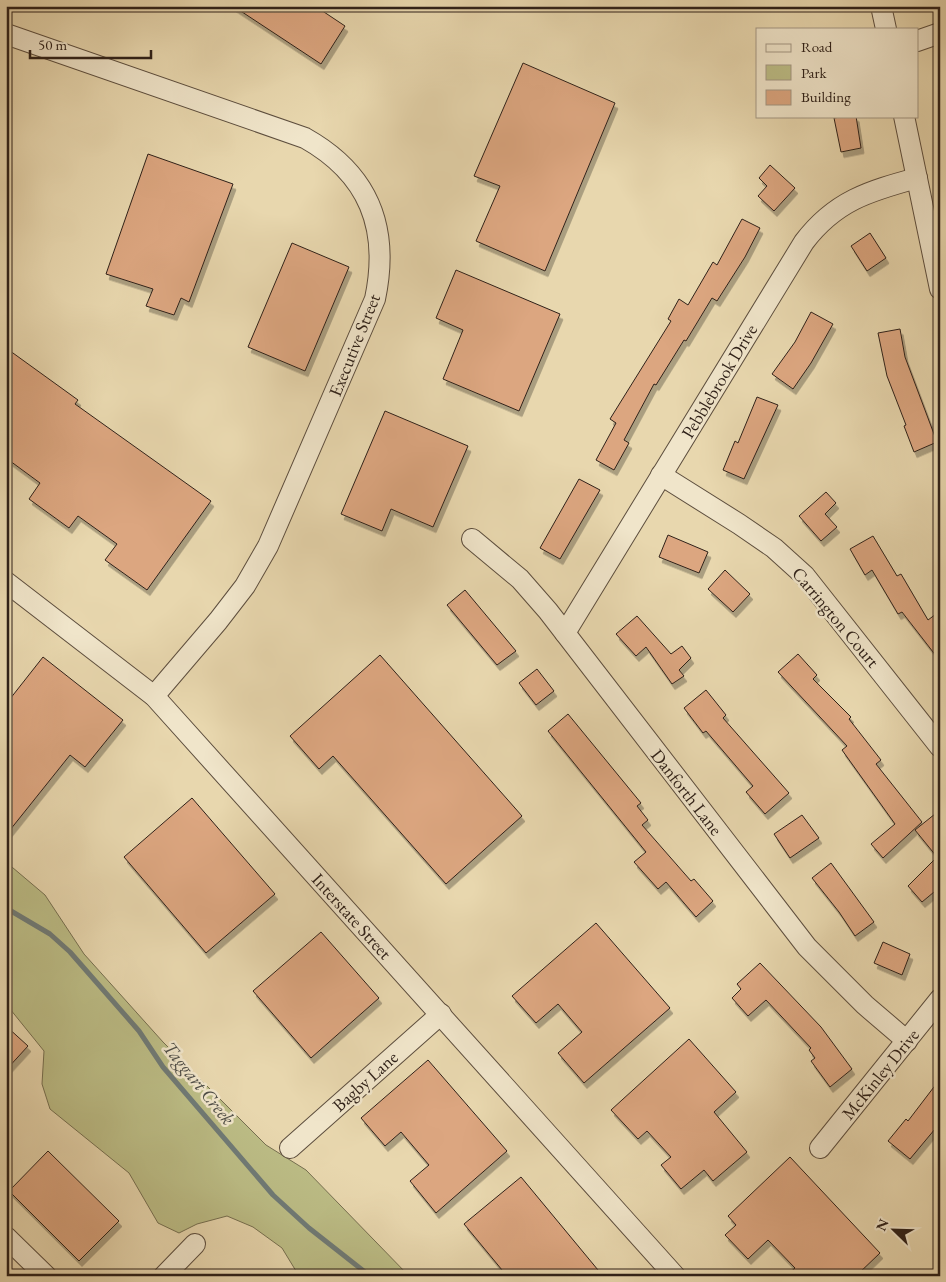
<svg xmlns="http://www.w3.org/2000/svg" width="946" height="1282" viewBox="0 0 946 1282" font-family="'EB Garamond',serif">
<style>
.green{fill:#bcbd86;stroke:#766f50}
.lines{fill:none;stroke-linecap:round;stroke-linejoin:round}
.stream{stroke:#707b77;stroke-width:5}
.building{fill:#dca680;stroke:#2f2119;filter:url(#shadow)}
.minor-casing{stroke:#5d4e3e;stroke-width:22}
.minor{stroke:#f0e5ca;stroke-width:20}
.labels{text-anchor:middle;dominant-baseline:central;stroke-width:5;stroke-linejoin:round;paint-order:stroke}
.street-label{font-size:18px;fill:#2f2119;stroke:#f0e5ca}
.water-label{font-size:19px;font-style:italic;fill:#4f4e48;stroke:#f0e5ca}
</style>
<defs>
<filter id="shadow"><feDropShadow dx="3" dy="5.5" stdDeviation="0" flood-color="#0004"/></filter>
</defs>
<rect width="100%" height="100%" fill="#e8d7ae"/>
<filter id="stains"><feTurbulence type="fractalNoise" baseFrequency=".004" numOctaves="4"/><feColorMatrix values="0 0 0 0 .2 0 0 0 0 .09 0 0 0 0 .02 0 0 0 .5 -.17"/></filter>
<radialGradient id="worn" r=".72"><stop offset=".6" stop-color="#630" stop-opacity="0"/><stop offset="1" stop-color="#630" stop-opacity=".3"/></radialGradient>
<!-- green -->
<polygon class="green" points="6,862 45,895 84,954 163,1042 266,1145 306,1170 409,1276 291,1276 296,1271 282,1248 253,1227 227,1216 197,1224 179,1233 158,1223 129,1173 50,1109 42,1084 44,1051 6,1004"/>
<g class="lines">
<!-- stream -->
<polyline class="stream" points="6,908 50,934 70,952 139,1031 163,1067 273,1195 309,1228 370,1276"/>
</g>
<!-- building -->
<g class="building">
<polygon points="233,6 315,6 345,26 321,64"/>
<polygon points="523,63 615,103 545,271 476,241 500,186 474,176"/>
<polygon points="846,116 856,116 861,148 841,152 834,118"/>
<polygon points="148,154 233,184 189,302 181,298 174,315 146,306 153,289 106,274"/>
<polygon points="770,165 795,188 774,211 758,196 767,186 759,178"/>
<polygon points="742,219 760,228 745,257 717,301 712,298 686,341 684,340 656,385 654,384 624,440 629,443 614,470 596,460 616,423 610,419 671,321 668,319 679,299 688,305 713,262 717,265"/>
<polygon points="870,233 886,258 867,271 851,246"/>
<polygon points="292,243 349,267 305,371 248,347"/>
<polygon points="456,270 560,314 519,411 443,379 463,330 436,318"/>
<polygon points="811,312 833,324 811,363 793,389 772,374 795,342"/>
<polygon points="900,329 905,357 937,442 914,452 904,426 906,425 887,376 878,333"/>
<polygon points="6,348 78,400 75,404 211,501 147,590 105,560 117,544 78,516 69,528 29,499 40,483 6,458"/>
<polygon points="757,397 778,405 744,479 723,470 735,441 738,443"/>
<polygon points="385,411 468,446 433,527 391,509 382,531 341,514"/>
<polygon points="579,479 600,490 560,559 540,548"/>
<polygon points="826,492 836,503 825,514 837,527 821,541 799,516"/>
<polygon points="668,535 708,552 699,573 659,557"/>
<polygon points="873,536 897,576 901,574 928,620 940,611 940,661 902,612 898,614 872,570 865,575 850,549"/>
<polygon points="725,570 750,594 733,612 708,589"/>
<polygon points="465,590 516,651 497,665 447,605"/>
<polygon points="637,616 671,654 682,646 691,658 679,670 684,676 672,684 646,647 636,656 616,634"/>
<polygon points="798,654 817,675 813,679 851,717 849,719 881,760 876,764 922,822 883,858 871,844 895,824 842,750 847,746 778,672"/>
<polygon points="380,655 522,816 446,884 333,756 319,769 290,736"/>
<polygon points="43,657 123,720 85,767 70,755 6,835 6,704"/>
<polygon points="537,669 554,691 536,705 519,683"/>
<polygon points="706,690 726,715 723,718 789,793 765,814 746,792 753,786 706,731 703,733 684,708"/>
<polygon points="568,714 641,803 637,806 648,820 642,825 691,881 694,879 713,901 696,917 666,882 658,889 634,862 646,852 548,731"/>
<polygon points="192,798 275,894 206,953 124,857"/>
<polygon points="940,810 940,887 922,902 908,886 937,857 915,830"/>
<polygon points="802,815 819,838 790,858 774,834"/>
<polygon points="831,863 874,922 855,936 839,912 812,878"/>
<polygon points="596,923 670,1008 584,1083 558,1053 582,1032 558,1004 536,1023 512,996"/>
<polygon points="321,932 379,998 311,1058 253,991"/>
<polygon points="883,942 910,954 902,975 874,963"/>
<polygon points="760,963 821,1027 852,1069 830,1087 811,1061 815,1058 809,1050 811,1048 766,1000 748,1016 732,998 741,989 737,984"/>
<polygon points="6,1026 28,1046 6,1070"/>
<polygon points="689,1039 736,1092 714,1112 747,1152 713,1181 704,1170 681,1189 661,1165 671,1157 647,1131 638,1139 611,1110"/>
<polygon points="428,1060 507,1151 436,1213 410,1181 429,1165 401,1132 385,1146 361,1118"/>
<polygon points="940,1079 940,1123 910,1159 888,1141 906,1119 908,1121"/>
<polygon points="48,1151 119,1221 79,1261 9,1191"/>
<polygon points="790,1157 880,1253 856,1276 786,1276 795,1268 768,1240 748,1259 725,1235 736,1225 728,1216"/>
<polygon points="521,1177 603,1276 507,1276 464,1224"/>
</g>
<g class="lines">
<!-- minor casing -->
<g class="minor-casing">
<g id="minor">
<polyline points="881,6 886,29"/>
<path d="M6,34L305,138C369,174 390,228 375,299L268,546L245,586L218,621L154,696"/>
<polyline points="917,41 940,33"/>
<polyline points="904,116 940,289"/>
<polyline points="661,475 739,524 774,548 805,576 940,747"/>
<polyline points="472,539 520,579 548,611 807,947 865,1005 907,1041"/>
<polyline points="6,582 154,696 675,1276"/>
<path d="M565,633L804,242C835,201 869,191 917,178"/>
<polyline points="290,1148 441,1014"/>
<polyline points="820,1148 940,999"/>
<polyline points="6,1237 46,1276"/>
<polyline points="164,1276 195,1244"/>
</g>
</g>
<!-- minor -->
<use href="#minor" class="minor"/>
</g>
<g class="labels">
<!-- street labels -->
<g class="street-label">
<text transform="translate(354 345) rotate(-68)">Executive Street</text>
<text transform="translate(719 381) rotate(-59)">Pebblebrook Drive</text>
<text transform="translate(836 617) rotate(50)">Carrington Court</text>
<text transform="translate(687 792) rotate(52)">Danforth Lane</text>
<text transform="translate(352 916) rotate(48)">Interstate Street</text>
<text transform="translate(880 1074) rotate(-51)">McKinley Drive</text>
<text transform="translate(365 1081) rotate(-42)">Bagby Lane</text>
</g>
<!-- water labels -->
<g class="water-label">
<text transform="translate(199 1083) rotate(51)">Taggart Creek</text>
</g>
</g>
<!-- margin -->
<rect width="946" height="1282" fill="none" stroke="#e8d7ae" stroke-width="25"/>
<rect x="8" y="8" width="931" height="1267" fill="none" stroke="#2f2119" stroke-width="2.5"/>
<rect x="12" y="12" width="921" height="1257" fill="none" stroke="#2f2119"/>
<!-- legend -->
<rect x="756" y="28" width="162" height="90" fill="#f0e5ca" stroke="#a39783"/>
<rect x="766" y="44" width="25" height="8" fill="#f0e5ca" stroke="#a39783"/>
<text x="801" y="52" font-size="15" fill="#2f2119">Road</text>
<rect x="766" y="65" width="25" height="15" fill="#bcbd86" stroke="#a39783"/>
<text x="801" y="78" font-size="15" fill="#2f2119">Park</text>
<rect x="766" y="90" width="25" height="15" fill="#dca680" stroke="#a39783"/>
<text x="801" y="102" font-size="15" fill="#2f2119">Building</text>
<!-- north arrow -->
<g transform="translate(894 1230) rotate(293)" stroke="#f0e5ca" stroke-width="4" paint-order="stroke">
<path d="M0-4L9 19L0 12L-9 19Z" fill="#2f2119"/>
<text y="-8" font-size="14" font-weight="bold" text-anchor="middle" fill="#2f2119">N</text>
</g>
<!-- scale -->
<path d="M30 50v8h121v-8" fill="none" stroke="#2f2119" stroke-width="2.5"/>
<text x="38" y="50" font-size="15" fill="#2f2119" stroke="#f0e5ca" stroke-width="4" paint-order="stroke">50 m</text>
<rect width="100%" height="100%" filter="url(#stains)"/>
<rect width="100%" height="100%" fill="url(#worn)"/>
</svg>
